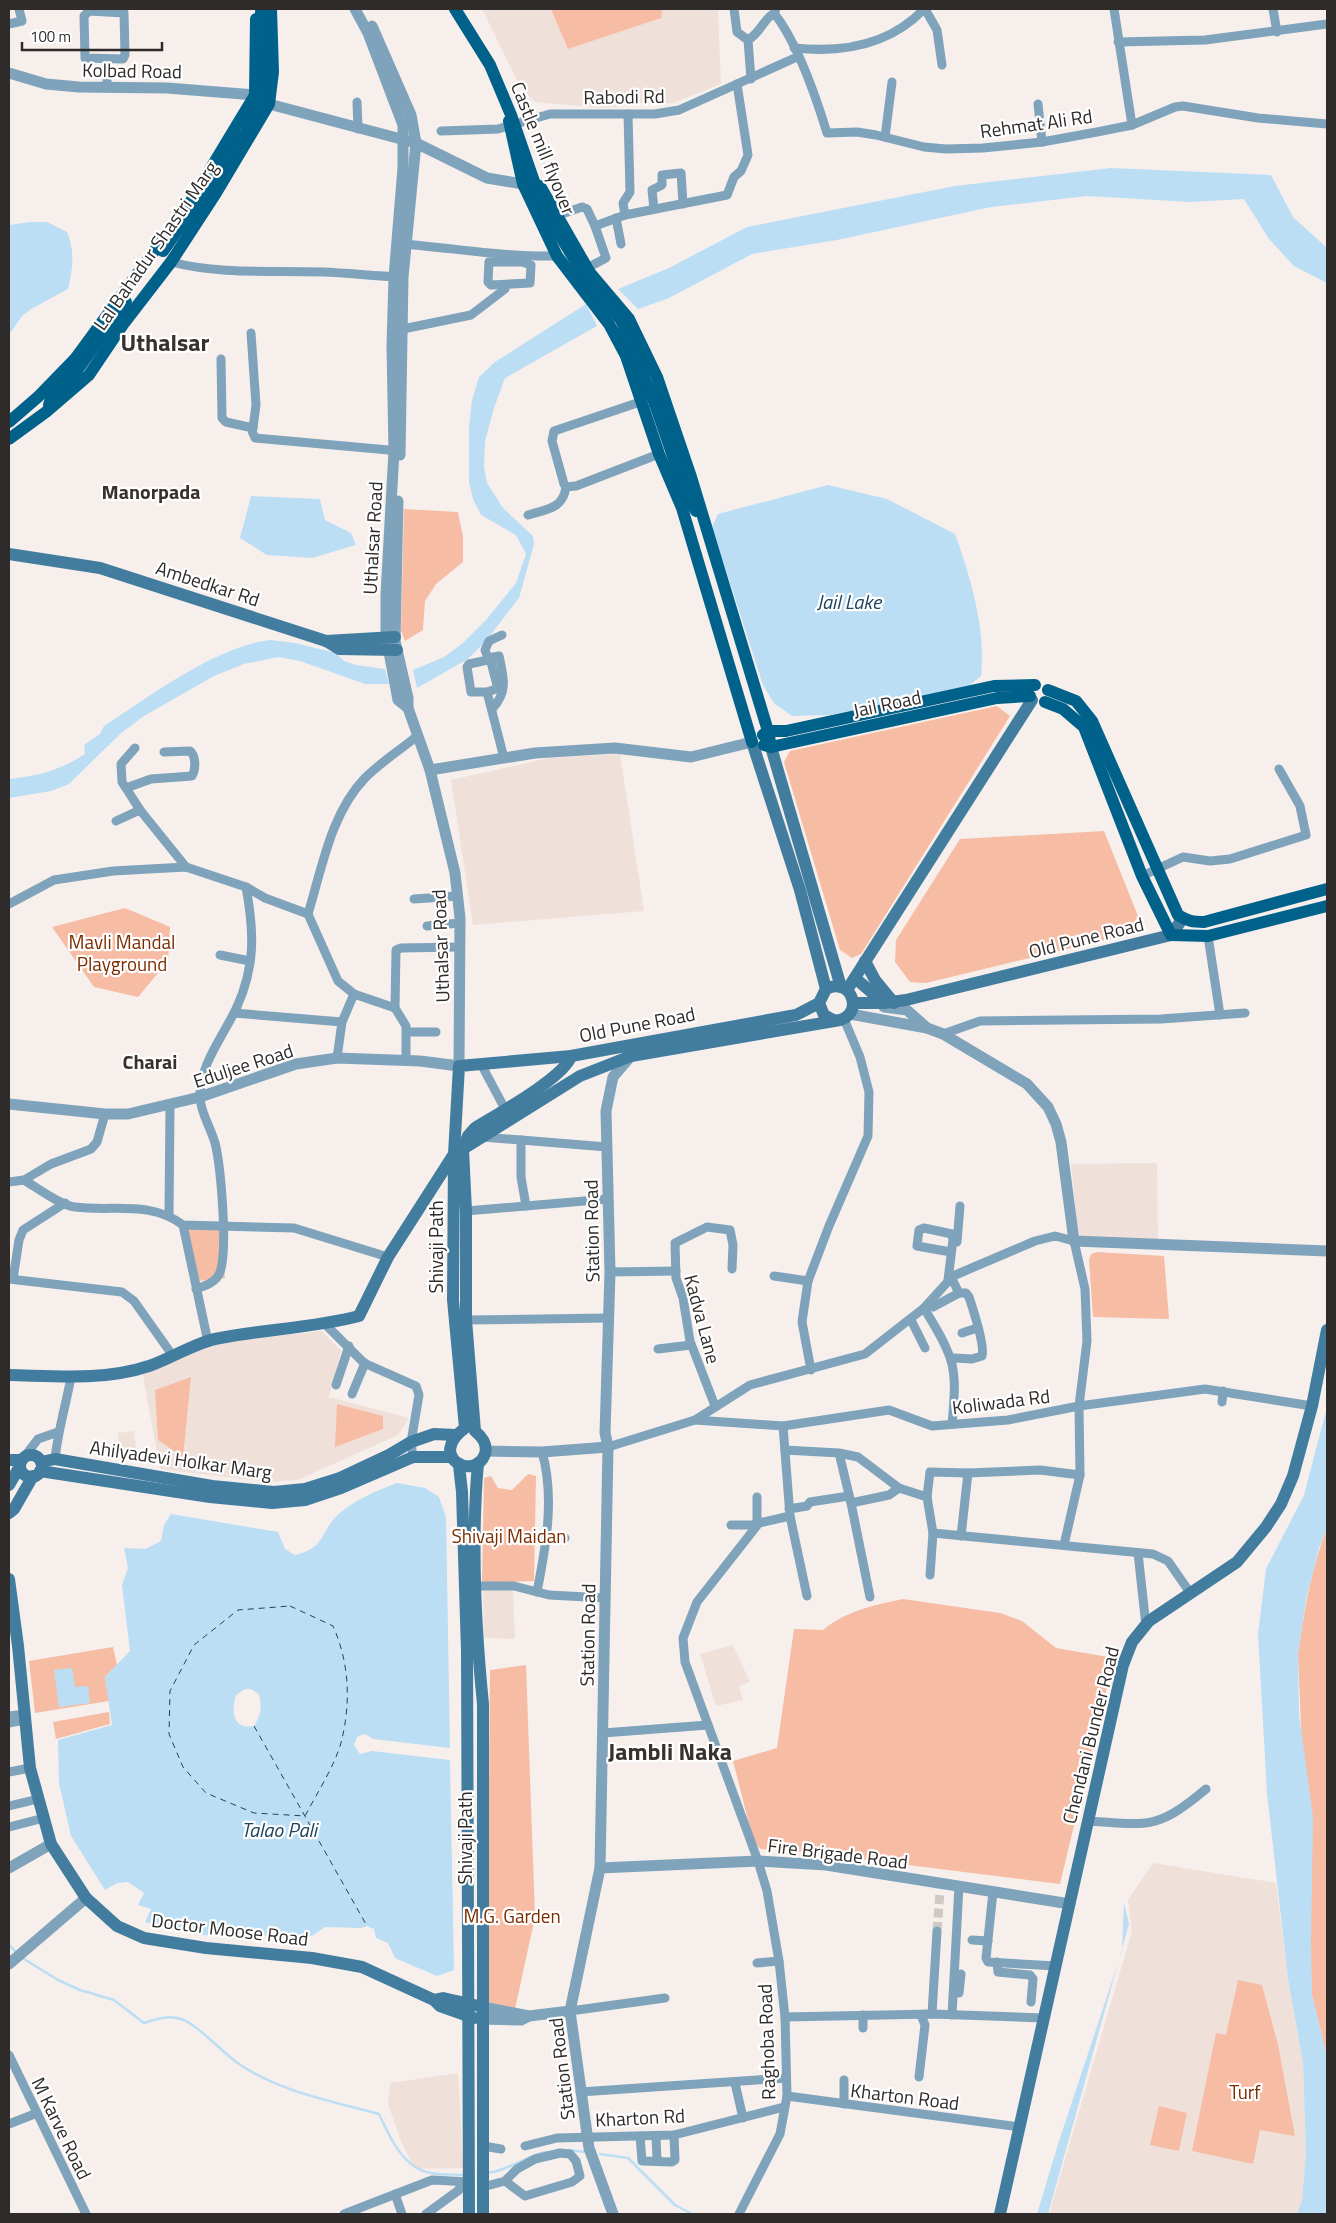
<svg xmlns="http://www.w3.org/2000/svg" width="1336" height="2223" viewBox="0 0 1336 2223" font-family="'Titillium Web',sans-serif">
<style>
.built{fill:#f0e0da}
.green{fill:#f7bca4}
.water{fill:#bbdef4;fill-rule:evenodd}
.lines{fill:none;stroke-linecap:round;stroke-linejoin:round}
.stream{stroke:#bbdef4;stroke-width:2.5}
.ferry{stroke:#1c445b;stroke-width:1;stroke-dasharray:6 5;stroke-linecap:butt}
.minor-tunnel{stroke:#cfc8c5;stroke-width:9;stroke-dasharray:9 4.5;stroke-linecap:butt}
.minor{stroke:#7ea3bb;stroke-width:9}
.tertiary{stroke:#7ea3bb;stroke-width:11}
.secondary{stroke:#427da0;stroke-width:12}
.primary{stroke:#00618b;stroke-width:12}
.primary-bridge{stroke:#00618b;stroke-width:12}
.labels{text-anchor:middle;dominant-baseline:central;stroke-width:4.5;stroke-linejoin:round;paint-order:stroke}
.street-label{font-size:19px;fill:#2e2b2a;stroke:#fff}
.park-label{font-size:19px;fill:#7b2c00;stroke:#fff}
.neighbourhood-label{font-size:20px;font-weight:bold;fill:#38322f;stroke:#fff}
.water-label{font-size:20px;font-style:italic;fill:#1c445b;stroke:#fff}
.district-label{font-size:24px;font-weight:bold;fill:#38322f;stroke:#fff}
</style>
<rect width="100%" height="100%" fill="#f7efec"/>
<!-- built -->
<g class="built">
<polygon points="482,9 718,9 721,84 673,103 642,103 605,108 535,102 520,86"/>
<polygon points="620,754 644,911 473,925 451,780 549,758"/>
<polygon points="1157,1163 1158,1241 1081,1237 1078,1230 1071,1164"/>
<polygon points="322,1331 341,1351 329,1397 409,1418 398,1435 298,1480 269,1482 160,1469 143,1375 216,1343"/>
<polygon points="134,1431 136,1450 120,1452 118,1433"/>
<polygon points="483,1589 513,1590 515,1639 484,1638"/>
<polygon points="733,1645 750,1682 739,1686 743,1700 716,1706 700,1654"/>
<polygon points="1153,1863 1276,1883 1288,1979 1303,2063 1306,2153 1302,2200 1297,2214 1049,2214 1132,1931 1128,1900"/>
<polygon points="458,2073 463,2168 415,2169 402,2144 388,2104 390,2083"/>
</g>
<!-- green -->
<g class="green">
<polygon points="551,9 662,9 661,18 568,49"/>
<polygon points="404,509 458,512 463,537 463,562 436,584 425,601 423,630 405,641 401,631"/>
<polygon points="997,706 1010,716 861,954 852,958 840,950 784,762 790,751"/>
<polygon points="1104,831 1138,916 1129,934 926,983 910,982 895,962 896,940 960,839"/>
<polygon points="125,908 170,927 168,961 138,997 94,987 52,927"/>
<polygon points="219,1227 225,1278 199,1281 188,1228"/>
<polygon points="1097,1252 1164,1256 1169,1319 1093,1317 1089,1260 1091,1254"/>
<polygon points="191,1377 183,1457 158,1440 155,1390"/>
<polygon points="337,1404 383,1416 383,1429 335,1447"/>
<polygon points="528,1474 536,1476 534,1581 482,1583 484,1478 491,1476 498,1488 512,1490"/>
<path d="M1327,1528V2057L1312,1995L1298,1654C1304,1611 1311,1569 1327,1528Z"/>
<path d="M903,1599L1000,1613L1022,1621L1056,1648L1114,1658L1060,1884L803,1852L761,1849L754,1843L733,1761L777,1748L794,1629L823,1630C846,1611 874,1605 903,1599Z"/>
<polygon points="113,1647 117,1665 105,1677 109,1701 35,1713 29,1661"/>
<polygon points="526,1665 535,1917 515,2009 487,2003 490,1670"/>
<polygon points="109,1712 110,1724 56,1739 53,1722"/>
<polygon points="1238,1980 1262,1985 1278,2045 1295,2136 1260,2130 1253,2164 1192,2151 1216,2033 1226,2035"/>
<polygon points="1159,2106 1187,2113 1179,2151 1150,2145"/>
</g>
<!-- water -->
<g class="water">
<polygon points="1111,168 1271,175 1293,217 1327,248 1327,283 1294,266 1269,239 1244,199 1190,202 1087,196 991,207 837,240 752,254 669,298 638,309 618,289 669,268 747,227 955,186"/>
<path d="M30,222H47L67,232C75,251 73,269 68,289L31,309L22,316L9,335V225Z"/>
<polygon points="586,304 597,326 505,378 494,408 485,441 484,467 487,483 503,508 533,536 534,544 519,598 485,642 468,659 417,688 413,670 444,657 463,643 486,620 516,583 526,554 516,535 481,515 473,499 469,482 469,427 472,400 479,377 495,362"/>
<path d="M828,485L887,499L955,534C971,579 986,629 981,676L969,686L830,715L792,716L774,703L763,685L712,527L718,514Z"/>
<polygon points="251,496 320,499 325,520 351,533 356,545 312,558 267,555 240,538"/>
<path d="M270,640L295,643L336,653L344,661L356,665L385,669L389,684H365L300,661L278,657L244,664L214,676L144,716L120,734L69,784L51,791L9,798V779C38,776 61,770 85,754L84,745L100,734L104,726C149,697 216,646 270,640Z"/>
<polygon points="1327,1407 1327,1528 1319,1548 1306,1600 1298,1654 1299,1714 1313,1817 1311,1943 1312,1995 1327,2057 1327,2209 1326,2214 1297,2214 1302,2200 1306,2154 1303,2063 1288,1979 1267,1793 1258,1634 1266,1569 1304,1495"/>
<path d="M397,1483L425,1488L439,1497L446,1517L450,1748L373,1739L365,1734L357,1737L354,1745L360,1754L372,1751L450,1760L454,1970L437,1976L395,1958L388,1943L376,1938L374,1929L367,1926L361,1928L325,1927L312,1936L199,1935L145,1922L151,1909L138,1905L144,1893L128,1882L117,1883L105,1890L71,1836L59,1783L58,1740L112,1725L105,1677L130,1651L122,1585L128,1568L124,1548L145,1549L161,1541L164,1525L171,1514L278,1532L285,1549L295,1555C327,1548 320,1529 341,1512C357,1499 378,1490 397,1483ZM245,1689H251L259,1694C262,1707 261,1715 254,1726C232,1730 231,1710 236,1695Z"/>
<polygon points="72,1668 75,1687 88,1686 90,1703 59,1707 54,1670"/>
<polygon points="1124,1902 1129,1924 1048,2214 1037,2214 1059,2141 1122,1951"/>
</g>
<g class="lines">
<!-- stream -->
<g class="stream">
<polyline points="9,1945 15,1951"/>
<path d="M24,1959L58,1980L80,1990L114,2000L144,2023C157,2019 168,2015 181,2019C196,2023 224,2054 239,2064C280,2092 332,2101 379,2114C388,2133 398,2157 417,2168C430,2176 449,2174 464,2175"/>
<polyline points="569,2150 586,2152"/>
<polyline points="600,2154 628,2158 675,2205 692,2214"/>
<path d="M486,2173C508,2171 525,2156 546,2152"/>
</g>
<!-- ferry -->
<g class="ferry">
<path d="M290,1606L333,1626C349,1662 351,1700 342,1739C336,1764 317,1793 305,1816L254,1813L206,1793L183,1767L169,1734L170,1691L194,1645L238,1610Z"/>
<polyline points="254,1726 367,1926"/>
</g>
<!-- minor-tunnel -->
<polyline class="minor-tunnel" points="937,1931 940,1892"/>
<!-- minor -->
<g class="minor">
<polyline points="734,9 737,32 748,40 751,79"/>
<path d="M776,9L774,13C797,42 816,97 827,133L857,132L876,135L924,147L946,149L983,148L1042,142L1097,132L1132,125L1175,107L1183,106L1258,118L1327,124"/>
<polyline points="925,9 937,30 942,65"/>
<polyline points="1114,9 1132,125"/>
<polyline points="1273,9 1277,32"/>
<polygon points="89,11 124,13 125,55 123,59 85,58 84,16"/>
<polyline points="9,24 22,21 19,9"/>
<path d="M748,40C761,32 763,20 774,13"/>
<polyline points="1118,42 1205,40 1327,24"/>
<path d="M794,48C842,53 890,45 924,9"/>
<polyline points="107,60 107,87"/>
<polyline points="357,102 358,129"/>
<polyline points="1038,104 1042,142"/>
<polyline points="441,131 498,129 550,114 655,114 679,110 797,57"/>
<polyline points="885,137 892,82"/>
<polyline points="654,209 652,190 662,185 662,175 681,173 683,204"/>
<polyline points="625,215 623,203 630,192 628,114"/>
<polyline points="556,216 582,207 587,209 595,226 625,215 727,195 734,177 741,171 748,155 737,84"/>
<polyline points="616,218 621,244"/>
<path d="M402,244C454,248 504,257 557,256"/>
<polyline points="522,257 522,262 531,265 530,283 491,285 488,282 489,262 522,262"/>
<path d="M171,262C222,275 272,270 323,272C349,273 374,276 400,277"/>
<polyline points="587,268 606,258 595,226"/>
<polyline points="398,330 471,315 505,289"/>
<polyline points="251,333 256,405 253,428"/>
<polyline points="221,359 222,418 226,422 253,428 252,431 255,438 400,451"/>
<polyline points="640,402 554,431 552,441 564,484 566,487 576,486 659,454"/>
<path d="M528,515C547,509 563,509 566,487"/>
<polyline points="487,692 496,689 497,685 491,662 488,660 469,664 467,667 471,692 487,692 504,758"/>
<path d="M492,709C508,692 504,678 499,656L488,658L485,650L489,641L502,635"/>
<polyline points="135,748 121,764 122,782 126,788 140,810 186,867"/>
<path d="M126,788L151,779L192,776C196,769 196,756 190,751L164,752"/>
<polyline points="116,821 140,810"/>
<polyline points="1142,876 1183,857 1210,861 1230,859 1306,835 1300,806 1279,769"/>
<polyline points="414,899 457,896"/>
<polyline points="9,904 54,880 113,871 186,867 246,887 265,898 308,914"/>
<path d="M308,914C322,868 331,813 365,778C380,763 400,750 416,737"/>
<polyline points="308,914 338,981 354,994 395,1008"/>
<polyline points="427,926 460,923"/>
<polyline points="1208,936 1220,1015"/>
<polyline points="220,955 250,961"/>
<polyline points="234,1013 342,1022"/>
<polyline points="407,1032 436,1032"/>
<polyline points="943,1034 980,1021 1161,1019 1245,1013"/>
<polyline points="337,1058 342,1022 354,994"/>
<polyline points="406,1060 406,1026 395,1008 396,950 401,948 460,947"/>
<polyline points="481,1064 505,1109"/>
<polyline points="482,1137 521,1140"/>
<path d="M24,1180C36,1187 61,1206 75,1207C113,1212 149,1200 183,1225L294,1228L388,1257"/>
<polyline points="9,1182 24,1180 51,1164 91,1149 97,1142 105,1114"/>
<polyline points="526,1206 521,1177 521,1140 607,1147"/>
<polyline points="466,1211 608,1199"/>
<polyline points="169,1215 170,1105"/>
<polyline points="183,1225 208,1342"/>
<polyline points="957,1242 960,1206"/>
<polyline points="610,1272 676,1271"/>
<polyline points="774,1276 808,1281"/>
<path d="M951,1277L959,1293H966L969,1297C973,1309 985,1346 982,1356L972,1359L954,1358"/>
<polyline points="9,1279 122,1292 134,1301 173,1356"/>
<polyline points="13,1279 19,1240 23,1230 65,1203"/>
<polyline points="948,1280 953,1240 952,1234 924,1228 919,1230 917,1246 951,1252"/>
<path d="M196,1289C205,1286 217,1282 220,1272C228,1250 221,1172 216,1147C213,1131 200,1113 200,1097C199,1066 223,1036 236,1009C256,966 254,931 246,887"/>
<polyline points="933,1307 959,1293"/>
<path d="M924,1308C932,1322 941,1335 947,1350C958,1372 954,1400 952,1424"/>
<polyline points="466,1320 607,1318"/>
<polyline points="911,1320 925,1348"/>
<polyline points="326,1325 364,1363 416,1386 419,1395 411,1442 413,1457"/>
<polyline points="962,1333 977,1328"/>
<polyline points="658,1349 691,1345"/>
<polyline points="811,1370 802,1322 808,1281 829,1226 868,1136 869,1092 860,1057 844,1019"/>
<polyline points="336,1385 349,1346"/>
<polyline points="352,1394 365,1363"/>
<polyline points="1222,1402 1223,1391"/>
<polyline points="715,1406 690,1341 683,1298 676,1278 675,1243 707,1227 730,1230 733,1245 732,1269"/>
<polyline points="695,1420 783,1426 889,1410 932,1426 1008,1420 1079,1406 1205,1389 1312,1406"/>
<polyline points="608,1447 695,1420 750,1385 865,1354 924,1308 953,1276 1035,1241 1055,1236 1074,1241 1085,1289 1087,1341 1079,1406 1080,1475 1064,1545"/>
<polyline points="785,1450 839,1453 858,1457 899,1488 889,1495 851,1503 839,1453"/>
<polyline points="25,1456 38,1439 58,1432"/>
<path d="M55,1459C58,1430 66,1405 71,1377"/>
<polyline points="899,1488 927,1497 933,1533 1153,1554 1168,1561 1191,1594"/>
<polyline points="757,1497 757,1521 759,1523"/>
<polyline points="927,1497 930,1472 968,1473 1040,1470 1080,1475"/>
<polyline points="851,1503 870,1597"/>
<polyline points="789,1509 807,1506 810,1502 849,1496"/>
<polyline points="790,1516 807,1596"/>
<polyline points="731,1525 757,1525"/>
<polyline points="961,1536 968,1473"/>
<polyline points="546,1538 565,1538"/>
<polyline points="1138,1553 1146,1626"/>
<polyline points="930,1575 933,1533"/>
<polyline points="476,1586 514,1586 549,1595 605,1598"/>
<path d="M537,1592C546,1546 555,1497 542,1452"/>
<polyline points="9,1716 25,1714"/>
<polyline points="9,1723 25,1720"/>
<polyline points="603,1733 708,1725"/>
<polyline points="9,1772 30,1768"/>
<polyline points="9,1806 38,1799"/>
<path d="M1088,1821C1149,1825 1157,1830 1206,1789"/>
<polyline points="9,1827 44,1818"/>
<polyline points="993,1892 986,1958 988,1962 1056,1966"/>
<polyline points="972,1940 988,1941"/>
<polyline points="997,1962 998,1972 1030,1975 1033,1979 1031,2002"/>
<polyline points="757,1963 779,1961"/>
<polyline points="959,1993 961,1974"/>
<polyline points="570,2011 665,1998"/>
<polyline points="932,2014 937,1931"/>
<polyline points="952,2015 959,1886"/>
<polyline points="785,2017 932,2014 1044,2018"/>
<polyline points="863,2028 863,2015"/>
<polyline points="9,2055 86,2214"/>
<polyline points="919,2077 925,2025 921,2015"/>
<polyline points="844,2080 844,2104"/>
<polyline points="735,2083 743,2118"/>
<polyline points="580,2092 786,2078"/>
<polyline points="787,2096 1020,2127"/>
<polyline points="9,2124 37,2113"/>
<polyline points="640,2136 642,2161 672,2162 675,2160 674,2135"/>
<polyline points="656,2136 657,2161"/>
<polyline points="483,2146 501,2149"/>
<polyline points="525,2146 557,2138 674,2135 784,2107"/>
<polyline points="483,2187 505,2181 517,2169 535,2159 560,2153 570,2154 576,2161 580,2176 572,2182 525,2196 505,2181"/>
<polyline points="395,2194 402,2214"/>
<polyline points="344,2214 432,2180 470,2182"/>
<polyline points="426,2214 459,2190 461,2183"/>
<polyline points="739,2214 780,2134 787,2096 785,2017 779,1961 767,1891 758,1861 685,1662 683,1638 697,1602 759,1523 790,1516 783,1426"/>
</g>
<!-- tertiary -->
<g class="tertiary">
<polyline points="372,26 411,115 416,143 403,277 400,455"/>
<polyline points="9,73 46,84 79,87 167,88 255,95 269,104 416,143 487,178 523,184 531,183"/>
<polyline points="398,501 395,641 408,698 408,708"/>
<polyline points="430,770 535,753 615,748 691,757 752,742"/>
<polyline points="884,1007 907,1010 927,1028"/>
<polyline points="850,1014 927,1028 943,1034 1027,1084 1048,1107 1056,1124 1061,1142 1074,1241 1327,1251"/>
<polyline points="9,1104 105,1114 128,1114 200,1097 296,1064 337,1058 420,1061 459,1066 460,918 455,873 430,770 408,708 398,700 386,636 386,595 394,451 392,347 394,277 403,168 403,125 368,33 355,9"/>
<polyline points="486,1451 542,1452 608,1447"/>
<polyline points="9,1868 51,1844"/>
<polyline points="600,1868 758,1861 826,1865 1070,1904"/>
<polyline points="9,1964 86,1898"/>
<polyline points="483,2007 529,2016 570,2011"/>
<polyline points="482,2019 521,2020 527,2017"/>
<polyline points="613,2214 589,2148 570,2011 600,1868 608,1447 605,1433 610,1272 606,1111 613,1077 631,1056"/>
</g>
<!-- secondary -->
<g class="secondary">
<polyline points="9,554 100,568 326,641 395,637"/>
<polyline points="326,641 339,649 397,650"/>
<polyline points="752,742 800,890 826,989"/>
<polyline points="771,747 841,987"/>
<polyline points="865,961 875,980 894,1003"/>
<polyline points="855,978 884,1003"/>
<polyline points="847,990 1032,700"/>
<path d="M819,1003L796,1015L571,1056L459,1066L454,1154L453,1300L465,1428C426,1457 475,1482 485,1454C488,1444 482,1437 475,1431L466,1320V1211L463,1149L580,1076L631,1056L840,1020C865,1012 850,976 826,989L819,1003L824,1015L835,1021"/>
<polyline points="854,1003 884,1003 906,1000 1171,935 1183,918"/>
<path d="M463,1148L468,1136L475,1128C496,1115 565,1077 571,1056"/>
<path d="M9,1375C55,1376 104,1381 149,1366C172,1358 196,1342 220,1338C266,1329 313,1328 359,1316L388,1257L454,1154"/>
<circle cx="31" cy="1466" r="11"/>
<polyline points="9,1460 22,1460"/>
<polyline points="41,1462 55,1459 212,1486 274,1492 305,1489 340,1478 389,1455 411,1442 434,1434 455,1435"/>
<path d="M478,1463C471,1543 475,1624 483,1704V2214"/>
<polyline points="459,1465 462,1492 467,1651 469,2214"/>
<polyline points="40,1471 210,1497 272,1503 305,1500 341,1488 413,1457 452,1457"/>
<polyline points="9,1485 20,1466"/>
<polyline points="9,1513 14,1509 33,1476"/>
<polyline points="9,1579 18,1646 30,1768 51,1844 86,1898 117,1926 144,1938 206,1948 312,1958 362,1967 434,2000 443,1998 483,2007"/>
<polyline points="434,2000 440,2006 474,2018"/>
<polyline points="1000,2214 1123,1665 1132,1642 1149,1621 1237,1562 1266,1527 1281,1504 1293,1476 1312,1406 1327,1330"/>
</g>
<!-- primary -->
<g class="primary">
<polyline points="509,121 523,184 557,256 609,324 626,356 659,454 682,508 752,742"/>
<polyline points="540,186 590,273 629,319 657,377 691,477 768,731 771,747"/>
<polyline points="655,404 686,494 696,511"/>
<polyline points="49,405 52,396 78,369 126,302"/>
<polyline points="9,422 39,396 75,359 191,201 255,95 256,19"/>
<polyline points="9,439 46,412 89,375 124,323 171,262 216,193 269,104 273,72 271,9"/>
<path d="M1048,690L1076,701L1092,721L1178,915C1187,921 1193,922 1204,922L1327,889"/>
<polyline points="1045,702 1063,709 1084,727 1142,876 1171,935 1208,936 1327,906"/>
<polyline points="763,735 768,731 786,731 994,686 1035,685"/>
<polyline points="764,745 771,747 997,698 1030,696"/>
</g>
<!-- primary-bridge -->
<g class="primary-bridge">
<polyline points="455,9 490,65 511,115 538,193 547,214 582,272 621,320 655,404"/>
<polyline points="163,251 246,133 260,106 263,80 261,9"/>
</g>
</g>
<g class="labels">
<!-- street labels -->
<g class="street-label">
<text transform="translate(132 70) rotate(1)">Kolbad Road</text>
<text transform="translate(624 96) rotate(-1)">Rabodi Rd</text>
<text transform="translate(1036 123) rotate(-8)">Rehmat Ali Rd</text>
<text transform="translate(544 148) rotate(68)">Castle mill flyover</text>
<text transform="translate(155 245) rotate(-55)">Lal Bahadur Shastri Marg</text>
<text transform="translate(372 538) rotate(-87)">Uthalsar Road</text>
<text transform="translate(208 583) rotate(18)">Ambedkar Rd</text>
<text transform="translate(887 703) rotate(-12)">Jail Road</text>
<text transform="translate(1086 937) rotate(-14)">Old Pune Road</text>
<text transform="translate(440 946) rotate(-92)">Uthalsar Road</text>
<text transform="translate(637 1024) rotate(-11)">Old Pune Road</text>
<text transform="translate(243 1065) rotate(-18)">Eduljee Road</text>
<text transform="translate(591 1231) rotate(-91)">Station Road</text>
<text transform="translate(435 1247) rotate(-90)">Shivaji Path</text>
<text transform="translate(703 1319) rotate(75)">Kadva Lane</text>
<text transform="translate(1001 1401) rotate(-7)">Koliwada Rd</text>
<text transform="translate(181 1459) rotate(8)">Ahilyadevi Holkar Marg</text>
<text transform="translate(587 1635) rotate(-89)">Station Road</text>
<text transform="translate(1090 1735) rotate(-76)">Chendani Bunder Road</text>
<text transform="translate(464 1838) rotate(-90)">Shivaji Path</text>
<text transform="translate(838 1853) rotate(7)">Fire Brigade Road</text>
<text transform="translate(230 1929) rotate(7)">Doctor Moose Road</text>
<text transform="translate(766 2042) rotate(-92)">Raghoba Road</text>
<text transform="translate(561 2069) rotate(-97)">Station Road</text>
<text transform="translate(905 2096) rotate(7)">Kharton Road</text>
<text transform="translate(640 2117) rotate(-3)">Kharton Rd</text>
<text transform="translate(62 2128) rotate(64)">M Karve Road</text>
</g>
<!-- park labels -->
<g class="park-label">
<text x="122" y="941">Mavli Mandal<tspan x="122" dy="22">Playground</tspan></text>
<text x="509" y="1535">Shivaji Maidan</text>
<text x="512" y="1915">M.G. Garden</text>
<text x="1245" y="2091">Turf</text>
</g>
<!-- neighbourhood labels -->
<g class="neighbourhood-label">
<text x="151" y="491">Manorpada</text>
<text x="150" y="1061">Charai</text>
</g>
<!-- water labels -->
<g class="water-label">
<text x="849" y="601">Jail Lake</text>
<text x="279" y="1829">Talao Pali</text>
</g>
<!-- district labels -->
<g class="district-label">
<text x="165" y="342">Uthalsar</text>
<text x="670" y="1751">Jambli Naka</text>
</g>
</g>
<!-- border -->
<rect width="1336" height="2223" fill="none" stroke="#2e2b2a" stroke-width="20"/>
<!-- scale -->
<path d="M22 42v8h140v-8" fill="none" stroke="#2e2b2a" stroke-width="2.5"/>
<text x="30" y="42" font-size="15" fill="#2e2b2a" stroke="#ffffff" stroke-width="4" paint-order="stroke">100 m</text>
</svg>
